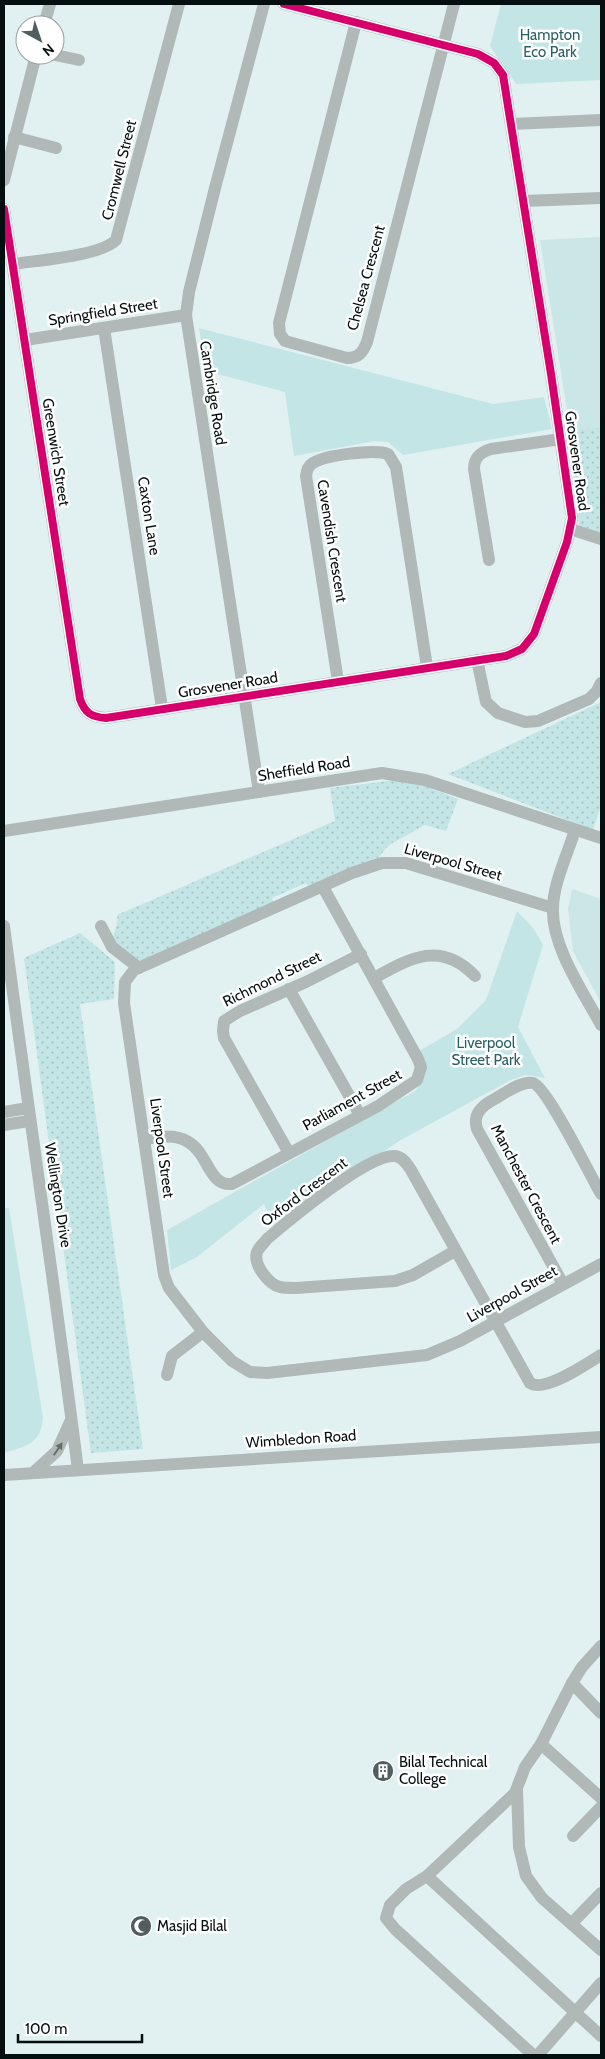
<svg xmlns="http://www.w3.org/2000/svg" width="605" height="2059" viewBox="0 0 605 2059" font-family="Cabin,sans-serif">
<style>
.built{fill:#cbe6e7}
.grass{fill:url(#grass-dots)}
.green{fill:#c3e5e6}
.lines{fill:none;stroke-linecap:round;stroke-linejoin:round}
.minor{stroke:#b1b8b8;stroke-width:12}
.cycleway-casing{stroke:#fff;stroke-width:11}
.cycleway{stroke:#d6006c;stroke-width:8}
.oneway{fill:#646c6c}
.labels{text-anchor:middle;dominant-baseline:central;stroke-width:5;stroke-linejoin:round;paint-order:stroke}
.park-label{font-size:15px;fill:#276163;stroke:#fff}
.street-label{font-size:15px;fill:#050f0f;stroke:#fff}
.poi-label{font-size:15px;fill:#050f0f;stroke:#fff;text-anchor:start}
</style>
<defs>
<pattern id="grass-dots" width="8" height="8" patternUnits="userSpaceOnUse" patternTransform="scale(1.25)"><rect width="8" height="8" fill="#c3e5e6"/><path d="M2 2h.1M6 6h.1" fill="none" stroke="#a6c3c4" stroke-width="1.8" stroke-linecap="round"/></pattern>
</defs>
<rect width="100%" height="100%" fill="#e1f1f1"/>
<!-- built -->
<g class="built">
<polygon points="601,237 601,428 570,429 540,240"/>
<polygon points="572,889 601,899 601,1003 573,951 568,909"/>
</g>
<!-- grass -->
<g class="grass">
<polygon points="601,428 601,533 579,526 570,429"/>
<polygon points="601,702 601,805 593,830 448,774"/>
<path d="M396,780L422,785L458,799L446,831L425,825L389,845L378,858L309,888L306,883L272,898L274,904L143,961C135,960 114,949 113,940C113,931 119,926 117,915L335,821L330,788Z"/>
<polygon points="80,933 115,962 114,999 80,1004 143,1449 91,1453 24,958"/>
</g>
<!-- green -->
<g class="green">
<polygon points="501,4 601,4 601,80 516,84 490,46"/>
<polygon points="199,328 493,404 544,397 552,429 403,455 388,442 375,441 294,456 285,392 206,371"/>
<path d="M517,911L534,929L543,945L518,1027L545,1078L525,1075L511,1080L399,1141L379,1155L320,1188L274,1225L264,1204L197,1257L171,1270L167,1230L415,1091C429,1074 425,1070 419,1051L457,1029L486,1000Z"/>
<path d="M4,1208H9L43,1418C41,1444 26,1446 4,1453Z"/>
</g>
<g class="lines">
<!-- minor -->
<g class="minor">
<path d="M356,22L279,323L280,334L285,341L347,358C359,358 363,352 367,342L454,4"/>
<polyline points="44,25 50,4"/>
<polyline points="55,55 79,60"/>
<polyline points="512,124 601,120"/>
<polyline points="14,137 56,148"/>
<polyline points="4,180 36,55"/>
<polyline points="524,201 601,198"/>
<path d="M4,209L80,699C85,713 91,717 106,718L506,656L522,649L534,634L567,542L572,518L551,374L503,75L494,63L478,54L284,4"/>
<path d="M14,264C38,260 101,256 116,240L179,4"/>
<polyline points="104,328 162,708"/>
<polyline points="25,340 186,315"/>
<polyline points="570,529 601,539"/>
<path d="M489,560L474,469C474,457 481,452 491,449L561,439"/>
<polyline points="477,660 486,702 498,713 525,722 538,721 589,699 597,691 601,683"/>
<path d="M338,681L306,476C307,470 308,466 313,463C325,455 375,449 388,454L396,467L427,667"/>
<polyline points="259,792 186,315 189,292 215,188 264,4"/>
<path d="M575,830C568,853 553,884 553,908C551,946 584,993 601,1025"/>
<polyline points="4,831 382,773 425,780 601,838"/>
<polyline points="553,908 406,863 382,863 352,873 134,970 125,982 124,1003 164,1275 169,1288 203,1332 232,1361 250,1372 267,1373 427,1355 460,1341 601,1264"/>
<path d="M4,926C28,1108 55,1288 78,1470"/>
<polyline points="101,926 112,947 139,968"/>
<path d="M374,978C410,958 441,940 475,976"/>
<polyline points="289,989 360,1115"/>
<polyline points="4,1112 28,1108"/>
<polyline points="4,1125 29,1121"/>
<path d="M144,1140C215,1121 198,1187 232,1184L378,1106L417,1080L421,1067L418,1059L323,887"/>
<polyline points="289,1153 224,1038 223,1031 224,1021 240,1011 306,982 361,954"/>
<path d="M455,1251L413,1275L395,1281L296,1288C291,1288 285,1288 280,1287C268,1284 253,1264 257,1252C259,1247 264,1243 267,1239C288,1221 369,1153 395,1156C403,1157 407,1164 411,1170L530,1383C545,1393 586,1364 601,1355"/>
<path d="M563,1284L477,1129C473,1116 479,1108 491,1101C501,1096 521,1080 533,1083C547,1087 591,1177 601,1194"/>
<polyline points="167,1375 172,1356 203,1332"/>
<polyline points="33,1473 57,1451 70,1422"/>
<polyline points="4,1475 601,1437"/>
<polyline points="572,1683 601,1713"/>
<polyline points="541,1744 601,1798"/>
<polyline points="517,1790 519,1847 526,1876 542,1898 601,1950"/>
<polyline points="573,1836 601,1807"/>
<polyline points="427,1876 601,2036"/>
<polyline points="573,1922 601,1893"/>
<polyline points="533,2055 395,1929 386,1918 390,1905 406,1889 427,1876 515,1793 525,1767 541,1744 572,1683 582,1667 601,1646"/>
<polyline points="538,2055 601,1983"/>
</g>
<!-- cycleway casing -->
<g class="cycleway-casing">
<path id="cycleway" d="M4,209L80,699C85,713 91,717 106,718L506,656L522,649L534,634L567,542L572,518L551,374L503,75L494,63L478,54L284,4"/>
</g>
<!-- cycleway -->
<use href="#cycleway" class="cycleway"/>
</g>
<!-- one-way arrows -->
<defs><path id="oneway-solid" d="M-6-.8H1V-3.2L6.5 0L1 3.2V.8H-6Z" transform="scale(1.25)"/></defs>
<use class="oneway" href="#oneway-solid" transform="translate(58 1449) rotate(-56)"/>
<!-- icons -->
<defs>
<g id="building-disc" transform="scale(1.125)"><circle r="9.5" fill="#525e5e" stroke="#fff"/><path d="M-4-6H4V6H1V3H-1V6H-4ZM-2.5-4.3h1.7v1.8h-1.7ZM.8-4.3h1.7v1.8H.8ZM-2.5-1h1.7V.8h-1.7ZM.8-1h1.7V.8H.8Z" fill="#fff"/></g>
<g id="mosque-disc" transform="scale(1.125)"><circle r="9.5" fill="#525e5e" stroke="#fff"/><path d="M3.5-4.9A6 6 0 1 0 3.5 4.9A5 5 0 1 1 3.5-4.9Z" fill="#fff"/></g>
</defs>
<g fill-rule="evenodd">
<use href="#building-disc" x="383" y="1771"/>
<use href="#mosque-disc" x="141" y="1926"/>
</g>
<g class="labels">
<!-- park labels -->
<g class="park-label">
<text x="550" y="35">Hampton<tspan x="550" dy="17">Eco Park</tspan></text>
<text x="486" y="1043">Liverpool<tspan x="486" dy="17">Street Park</tspan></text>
</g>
<!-- street labels -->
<g class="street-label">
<text transform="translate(119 170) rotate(-76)">Cromwell Street</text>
<text transform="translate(366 278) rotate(-75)">Chelsea Crescent</text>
<text transform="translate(103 312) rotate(-9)">Springfield Street</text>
<text transform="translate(213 393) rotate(81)">Cambridge Road</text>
<text transform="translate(56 452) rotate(81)">Greenwich Street</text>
<text transform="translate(577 461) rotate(82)">Grosvener Road</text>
<text transform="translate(149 516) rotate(81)">Caxton Lane</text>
<text transform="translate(332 541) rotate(81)">Cavendish Crescent</text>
<text transform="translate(228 685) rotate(-9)">Grosvener Road</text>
<text transform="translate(304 769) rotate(-9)">Sheffield Road</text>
<text transform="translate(453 862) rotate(16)">Liverpool Street</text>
<text transform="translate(272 979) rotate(-26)">Richmond Street</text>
<text transform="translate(352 1100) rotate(-29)">Parliament Street</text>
<text transform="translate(162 1148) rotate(82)">Liverpool Street</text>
<text transform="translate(526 1184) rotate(62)">Manchester Crescent</text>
<text transform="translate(304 1192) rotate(-37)">Oxford Crescent</text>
<text transform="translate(58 1195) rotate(81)">Wellington Drive</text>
<text transform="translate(512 1294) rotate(-29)">Liverpool Street</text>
<text transform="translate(301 1439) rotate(-4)">Wimbledon Road</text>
</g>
<!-- poi labels -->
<g class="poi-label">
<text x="399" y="1762">Bilal Technical<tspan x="399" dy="17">College</tspan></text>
<text x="157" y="1926">Masjid Bilal</text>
</g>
</g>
<!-- border -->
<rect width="605" height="2059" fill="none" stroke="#050f0f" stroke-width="10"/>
<!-- north arrow -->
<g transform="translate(40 40) rotate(140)"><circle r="24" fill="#ffffff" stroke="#9b9f9f"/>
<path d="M0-4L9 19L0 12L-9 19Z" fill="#525e5e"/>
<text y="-8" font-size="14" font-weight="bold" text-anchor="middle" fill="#050f0f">N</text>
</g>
<!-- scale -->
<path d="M18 2034v8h124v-8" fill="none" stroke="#050f0f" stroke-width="2.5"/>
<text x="25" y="2034" font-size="15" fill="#050f0f" stroke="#ffffff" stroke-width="4" paint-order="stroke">100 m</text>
</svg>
